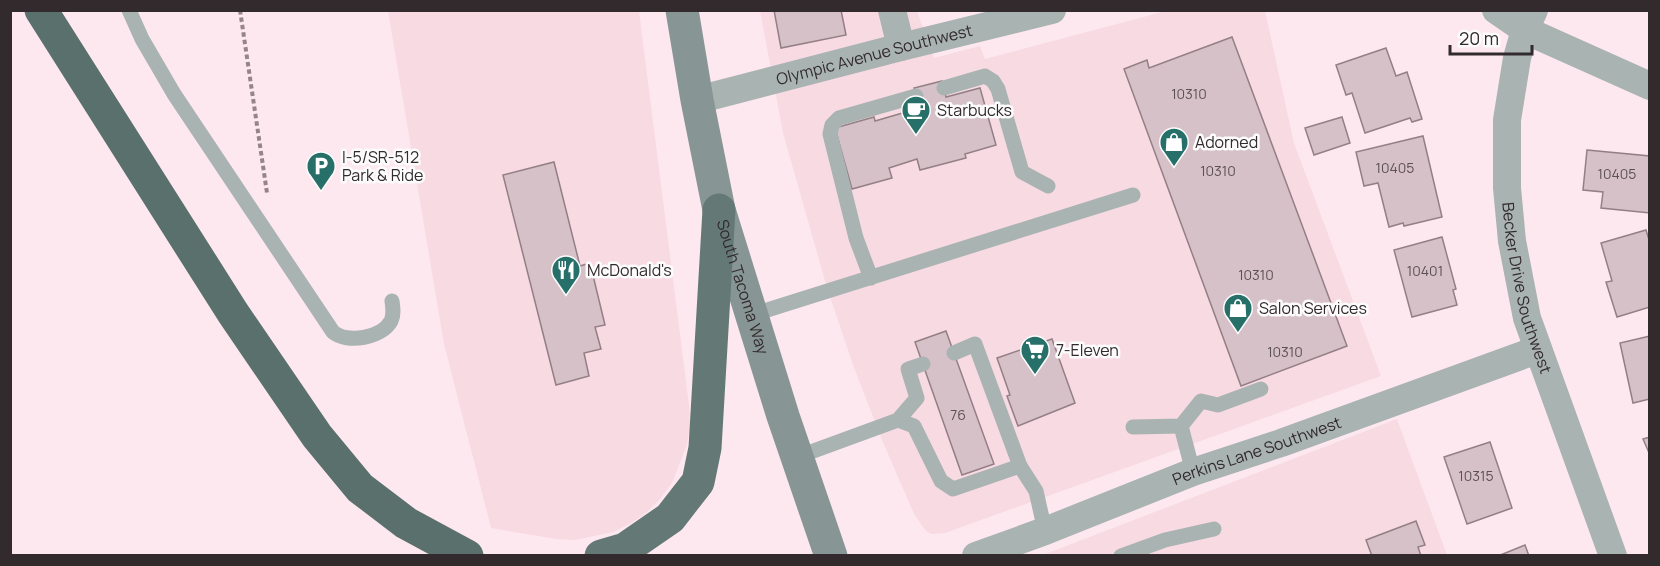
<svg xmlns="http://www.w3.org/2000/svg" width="1660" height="566" viewBox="0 0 1660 566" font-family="Manrope,sans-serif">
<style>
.built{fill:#f8dae3}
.building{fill:#d7c1c8;stroke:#937f85;stroke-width:1.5}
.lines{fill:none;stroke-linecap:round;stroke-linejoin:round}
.path{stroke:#948589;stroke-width:4;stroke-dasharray:4.5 3;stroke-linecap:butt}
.service{stroke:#a9b3b2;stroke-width:15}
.minor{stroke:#a9b3b2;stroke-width:28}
.secondary{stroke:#879694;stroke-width:33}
.trunk{stroke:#647876;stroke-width:33}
.motorway{stroke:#5a706d;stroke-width:33}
.labels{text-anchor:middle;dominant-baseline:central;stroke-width:5;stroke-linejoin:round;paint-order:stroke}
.number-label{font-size:14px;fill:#5b5053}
.street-label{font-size:16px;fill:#322a2c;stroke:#fcfcfc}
.poi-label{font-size:16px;fill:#322a2c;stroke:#fcfcfc;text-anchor:start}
</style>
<rect width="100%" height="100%" fill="#fee8ef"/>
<!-- built -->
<g class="built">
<polygon points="388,11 639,11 689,405 690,425 687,445 672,483 660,499 646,513 630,524 613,532 575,540 556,539 491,528 444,344"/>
<polygon points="760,11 917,11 934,58 980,46 985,59 1166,11 1265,11 1294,143 1381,376 945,533 931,534 925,530 914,514 882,440 853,365 827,288 783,133"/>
<polygon points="1397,419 1447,555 1040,556"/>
</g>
<!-- building -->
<g class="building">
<polygon points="774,10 841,10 846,35 781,48"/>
<polygon points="1232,37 1347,346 1241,386 1124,69 1147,60 1149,68"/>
<polygon points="1386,48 1396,76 1407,72 1422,119 1412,122 1410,118 1365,133 1352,93 1346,95 1336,65"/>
<polygon points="942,81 946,97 980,88 996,145 965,154 966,158 920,170 917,159 889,168 892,178 852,189 835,128 874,117 875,121 906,112 905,109 919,105 914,88"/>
<polygon points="1342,117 1350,143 1314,155 1305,128"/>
<polygon points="1423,136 1442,217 1404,226 1403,223 1389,227 1378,183 1364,186 1356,152"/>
<polygon points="1587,150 1650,156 1650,213 1601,208 1603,192 1583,190"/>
<polygon points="554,162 580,266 590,263 605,325 595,327 601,349 584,353 589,376 556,385 503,175"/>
<polygon points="1646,230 1650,243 1650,307 1617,317 1606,282 1612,281 1601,243"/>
<polygon points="1442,237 1456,289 1453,290 1457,305 1412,317 1394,250"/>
<polygon points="946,331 994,464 962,475 915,342"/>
<polygon points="1650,336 1650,399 1633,403 1620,343"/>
<polygon points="1052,339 1075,403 1018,426 1007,396 1010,395 997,358"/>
<polygon points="1650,437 1650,455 1643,439"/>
<polygon points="1490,442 1512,508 1467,524 1444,457"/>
<polygon points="1416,521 1425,545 1418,547 1421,556 1372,556 1366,540"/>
<polygon points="1525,545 1529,556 1498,556"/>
</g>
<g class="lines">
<!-- path -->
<polyline class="path" points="240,10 267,193"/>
<!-- service -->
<g class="service">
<path d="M129,10L142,39L174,94L333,332C347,344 382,338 391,321C394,315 393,308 392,301"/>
<polyline points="944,88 985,76 993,81 998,89 1022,172 1048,186"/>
<polyline points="871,278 856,238 830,134 832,125 839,118 916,96"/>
<polyline points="751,315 1133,195"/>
<polyline points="954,353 975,344 1020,466 1036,491 1045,531"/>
<polyline points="898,420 914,426 941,481 953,489 1020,466"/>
<polyline points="1181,426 1193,472"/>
<polyline points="1133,427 1181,426 1201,401 1218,405 1261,389"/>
<polyline points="797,457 898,420 917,398 908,369 923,364"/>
<polyline points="1121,556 1165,540 1214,529"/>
</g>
<!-- minor -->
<g class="minor">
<polyline points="892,10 901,47"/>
<polyline points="1496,10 1525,30 1650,86"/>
<path id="s1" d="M1534,10L1525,30L1517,58L1507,120V188L1512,241L1527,318L1613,556"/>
<path id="s2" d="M697,100L901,47L1052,10"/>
<path id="s3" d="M976,556L1045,531L1193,472L1281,443L1537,350"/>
</g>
<!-- secondary -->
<path class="secondary" id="s4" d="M682,10L697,100L719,210L783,416L831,556"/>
<!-- trunk -->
<polyline class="trunk" points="601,556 625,549 670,518 698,482 705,448 719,210"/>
<!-- motorway -->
<polyline class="motorway" points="41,10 233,313 317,436 360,488 406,523 467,556"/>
</g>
<!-- icons -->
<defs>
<g id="cafe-pin" transform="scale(1.5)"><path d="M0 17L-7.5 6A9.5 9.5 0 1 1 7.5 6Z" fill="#27706a" stroke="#fcfcfc"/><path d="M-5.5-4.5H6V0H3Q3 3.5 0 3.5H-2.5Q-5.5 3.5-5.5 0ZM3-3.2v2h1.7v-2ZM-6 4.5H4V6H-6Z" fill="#fff"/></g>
<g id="shop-pin" transform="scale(1.5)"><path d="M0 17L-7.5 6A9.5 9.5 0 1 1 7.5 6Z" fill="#27706a" stroke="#fcfcfc"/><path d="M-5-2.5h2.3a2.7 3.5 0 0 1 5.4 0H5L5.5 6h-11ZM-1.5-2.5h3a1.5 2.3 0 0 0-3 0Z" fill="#fff"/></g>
<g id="parking-pin" transform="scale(1.5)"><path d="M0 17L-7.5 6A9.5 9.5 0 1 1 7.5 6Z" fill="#27706a" stroke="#fcfcfc"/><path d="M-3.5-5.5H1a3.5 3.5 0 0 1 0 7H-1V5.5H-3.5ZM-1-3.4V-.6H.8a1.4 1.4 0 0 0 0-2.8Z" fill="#fff"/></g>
<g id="restaurant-pin" transform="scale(1.5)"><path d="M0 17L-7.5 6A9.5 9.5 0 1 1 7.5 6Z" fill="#27706a" stroke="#fcfcfc"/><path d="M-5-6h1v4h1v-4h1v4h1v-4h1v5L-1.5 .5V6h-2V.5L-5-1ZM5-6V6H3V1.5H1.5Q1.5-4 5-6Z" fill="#fff"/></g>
<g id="supermarket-pin" transform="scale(1.5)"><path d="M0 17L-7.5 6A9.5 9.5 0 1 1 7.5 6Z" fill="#27706a" stroke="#fcfcfc"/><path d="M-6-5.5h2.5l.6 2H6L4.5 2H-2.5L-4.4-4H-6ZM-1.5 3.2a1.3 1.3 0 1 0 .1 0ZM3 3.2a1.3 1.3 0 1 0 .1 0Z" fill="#fff"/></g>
</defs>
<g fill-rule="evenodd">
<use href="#cafe-pin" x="916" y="110"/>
<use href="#shop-pin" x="1174" y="142"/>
<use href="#parking-pin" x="321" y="166"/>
<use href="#restaurant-pin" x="566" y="270"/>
<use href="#shop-pin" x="1238" y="308"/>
<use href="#supermarket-pin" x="1035" y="350"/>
</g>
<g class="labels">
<!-- number labels -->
<g class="number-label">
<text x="1189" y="93">10310</text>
<text x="1395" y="167">10405</text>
<text x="1218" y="170">10310</text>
<text x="1617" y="173">10405</text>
<text x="1425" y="270">10401</text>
<text x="1256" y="274">10310</text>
<text x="1285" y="351">10310</text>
<text x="958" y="414">76</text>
<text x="1476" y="475">10315</text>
</g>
<!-- street labels -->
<g class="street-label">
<text stroke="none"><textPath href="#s2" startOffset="183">Olympic Avenue Southwest</textPath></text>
<text stroke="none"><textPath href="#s4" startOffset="284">South Tacoma Way</textPath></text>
<text stroke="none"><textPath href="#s1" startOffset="284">Becker Drive Southwest</textPath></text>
<text stroke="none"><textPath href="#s3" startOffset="300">Perkins Lane Southwest</textPath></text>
</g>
<!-- poi labels -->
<g class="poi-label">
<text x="937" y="110">Starbucks</text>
<text x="1195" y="142">Adorned</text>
<text x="342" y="157">I-5/SR-512<tspan x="342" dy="18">Park &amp; Ride</tspan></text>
<text x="587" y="270">McDonald's</text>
<text x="1259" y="308">Salon Services</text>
<text x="1056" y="350">7-Eleven</text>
</g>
</g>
<!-- border -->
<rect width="1660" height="566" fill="none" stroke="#322a2c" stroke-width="24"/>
<!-- scale -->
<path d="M1450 45v9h82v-9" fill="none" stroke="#322a2c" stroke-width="3"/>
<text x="1459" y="45" font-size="18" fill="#322a2c" stroke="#fcfcfc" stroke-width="4.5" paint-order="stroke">20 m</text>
</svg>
